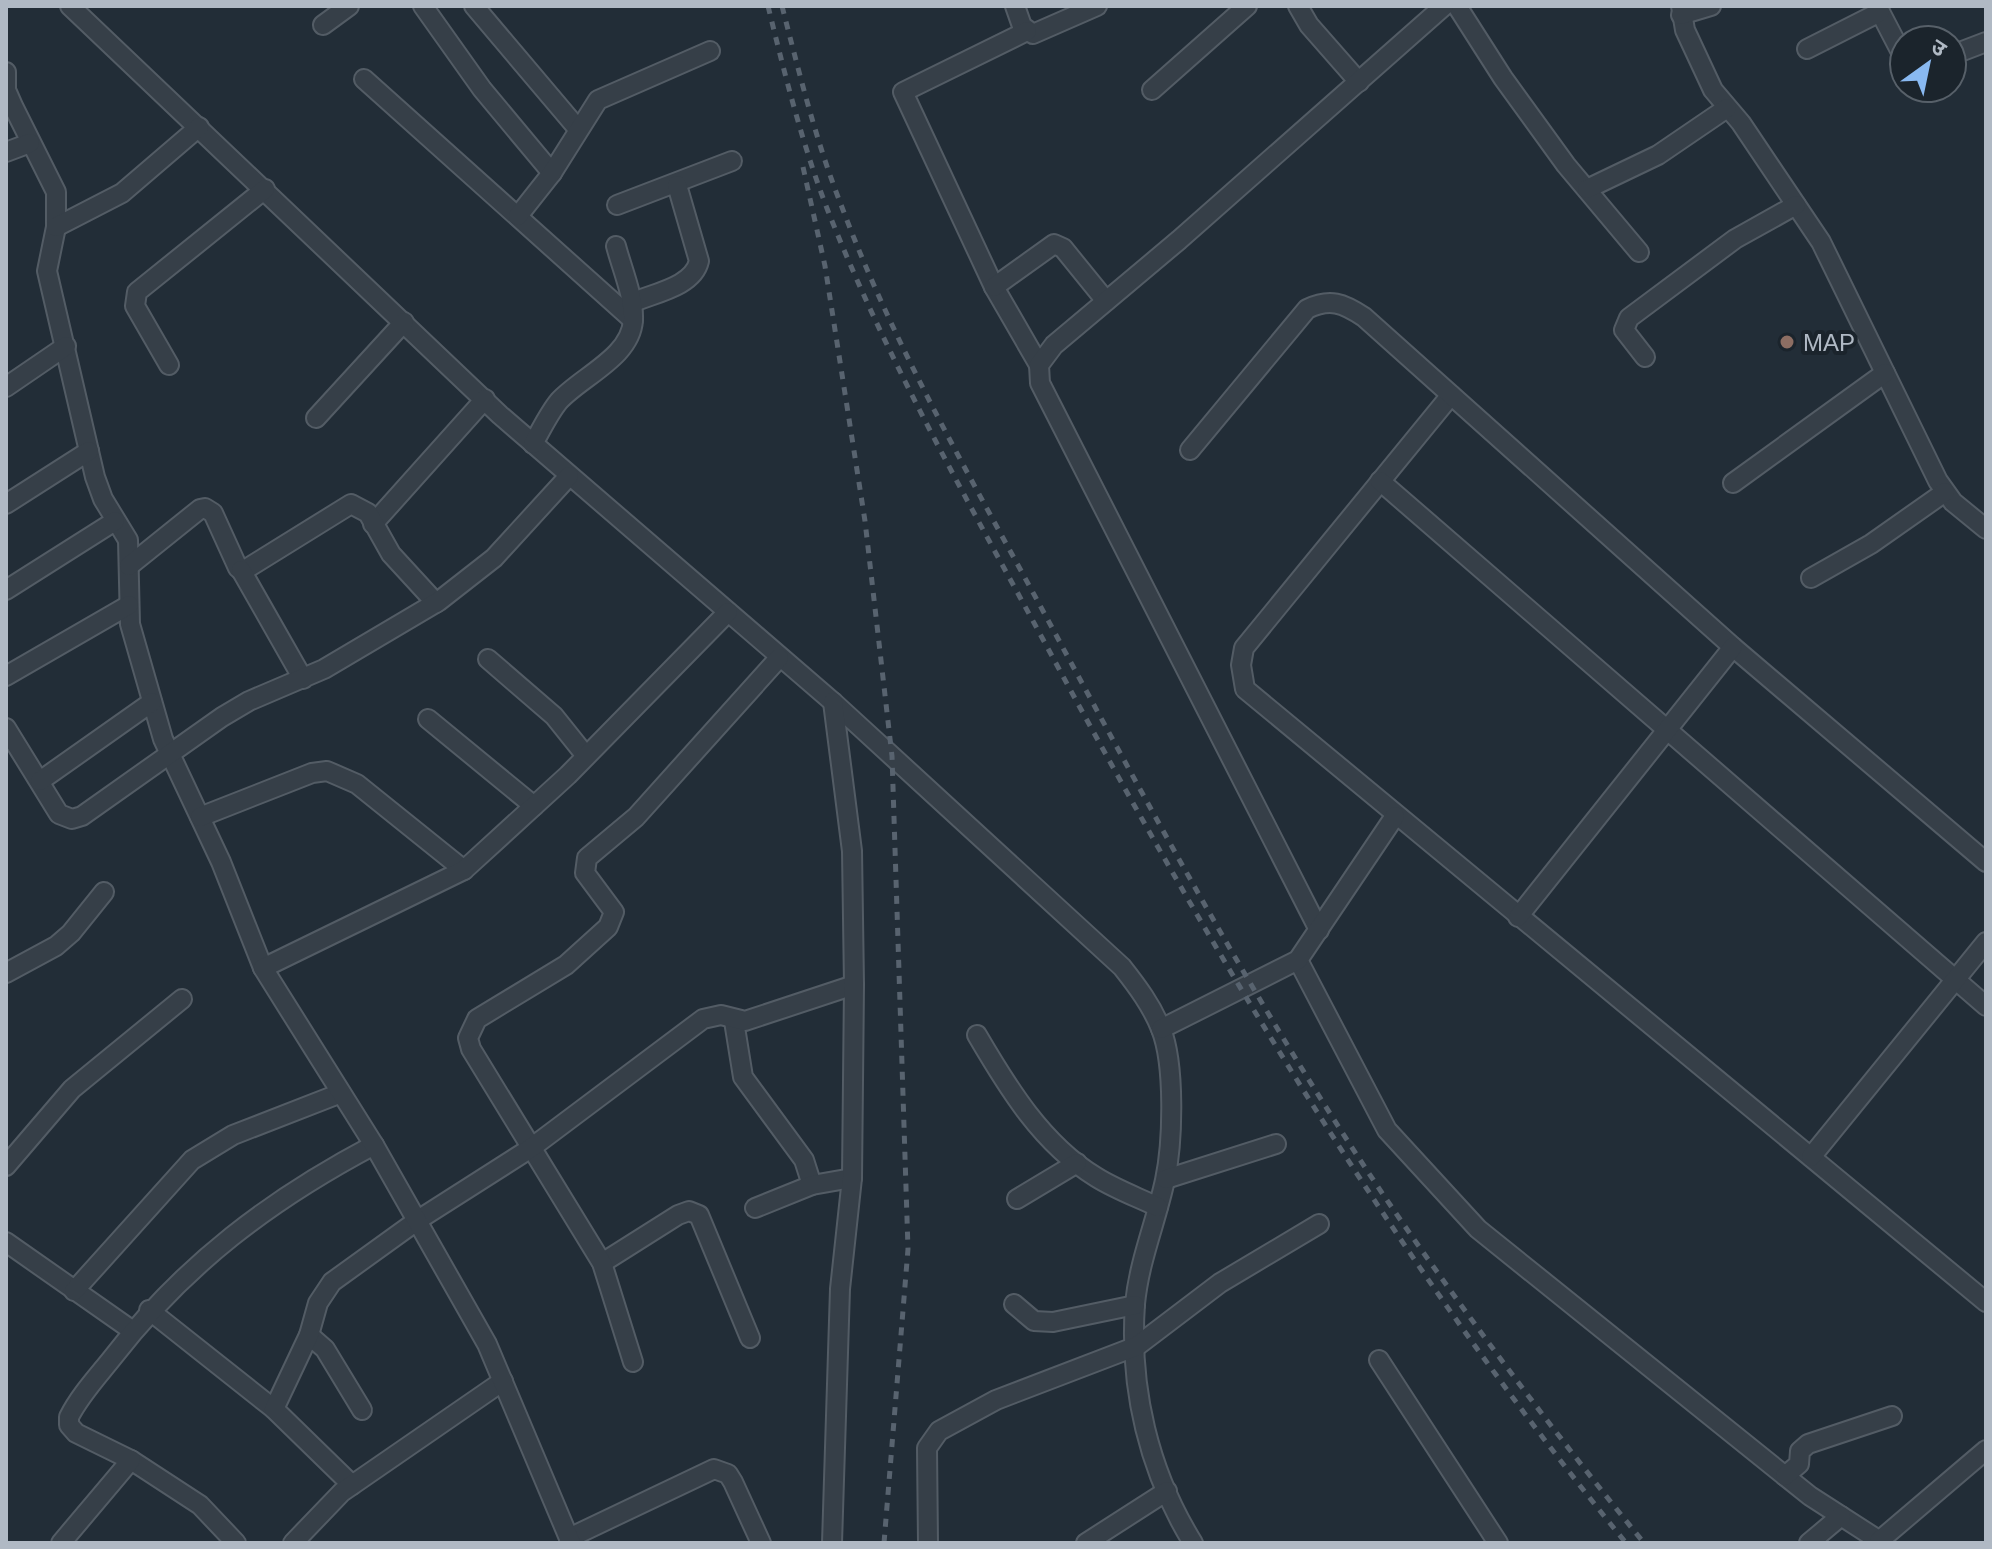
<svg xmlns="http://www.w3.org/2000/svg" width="1992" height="1549" viewBox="0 0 1992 1549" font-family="Arial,'Noto Sans Devanagari',sans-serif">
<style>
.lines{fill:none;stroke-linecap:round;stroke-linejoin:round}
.minor-casing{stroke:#535c65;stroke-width:22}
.minor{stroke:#363f48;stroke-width:18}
.rail{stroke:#58636f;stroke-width:5;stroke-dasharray:8 8;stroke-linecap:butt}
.education-dot{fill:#8d6e63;stroke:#1b242c;stroke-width:3}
.labels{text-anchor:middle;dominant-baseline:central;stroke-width:8;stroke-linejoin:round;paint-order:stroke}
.poi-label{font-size:24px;fill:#b0b9c4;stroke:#1b242c;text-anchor:start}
</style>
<rect width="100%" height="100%" fill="#222d37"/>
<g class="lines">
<!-- minor casing -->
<g class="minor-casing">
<g id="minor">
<path d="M70,6L500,415L833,702L1122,967C1137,986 1152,1006 1161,1029C1175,1064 1173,1142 1165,1180C1156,1222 1139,1261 1135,1304C1129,1389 1149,1472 1193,1543"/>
<polyline points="423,6 482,89 552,173"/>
<polyline points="474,6 578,129"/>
<polyline points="1015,6 1022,26 1033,34 1097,6"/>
<polyline points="1298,6 1309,25 1359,82"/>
<polyline points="1457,6 1503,78 1566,165 1639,252"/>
<polyline points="1681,6 1685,30 1713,90 1741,123 1821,242 1938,481 1953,502 1986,529"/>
<polyline points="1877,6 1904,58"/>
<polyline points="1681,15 1711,6"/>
<polyline points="323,25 349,6"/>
<polyline points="1027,31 903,92 994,287 1039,365"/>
<polyline points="1807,49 1880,12"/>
<polyline points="1952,55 1986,42"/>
<polyline points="6,72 6,90 13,106 56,192 56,227 47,271 95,477 103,499 128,540 130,624 163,739 221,862 263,968"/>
<polyline points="364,79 633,320"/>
<polyline points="1152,90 1247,6"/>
<polyline points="6,152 30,143"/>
<polyline points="1587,189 1658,155 1727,108"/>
<polyline points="617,205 732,161"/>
<polyline points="518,216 552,173 598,100 710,51"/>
<polyline points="56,227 122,193 199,127"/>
<polyline points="994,287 1054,244 1063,248 1106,301"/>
<path d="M631,303C654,293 693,287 699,261L677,185"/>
<polyline points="1645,357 1624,330 1629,318 1735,239 1796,205"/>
<polyline points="169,365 135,306 137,292 265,189"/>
<polyline points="6,387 66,346"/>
<polyline points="1451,395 1244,648 1241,665 1245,689 1986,1302"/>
<polyline points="316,418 404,322"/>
<path d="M533,444C541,430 549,413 559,401C582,376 631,357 633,320C634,296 622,269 616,246"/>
<path d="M1190,450L1307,309C1330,298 1343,303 1364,317L1733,647L1986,862"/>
<polyline points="1380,481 1986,1006"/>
<polyline points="1733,483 1885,373"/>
<polyline points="6,504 89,451"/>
<polyline points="373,524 485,399"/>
<polyline points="129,566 200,509 205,508 213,513 238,568 243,571 351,504 368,513 391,554 436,603"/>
<polyline points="241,570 303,679"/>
<polyline points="1811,578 1871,544 1945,492"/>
<polyline points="6,590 115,521"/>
<polyline points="488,659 554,716 586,756"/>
<polyline points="6,676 129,605"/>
<polyline points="428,719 534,806"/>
<polyline points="6,728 59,814 72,819 82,816 222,717 249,701 324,669 439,601 494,558 569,476"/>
<polyline points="40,781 152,702"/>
<polyline points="200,817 312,773 327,771 357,784 464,870"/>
<polyline points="1518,917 1733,647"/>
<polyline points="1319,930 1040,383 1039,365 1054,345 1179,240 1444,6"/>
<polyline points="1298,960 1387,1130 1478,1229 1810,1496 1883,1543"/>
<polyline points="6,973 56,946 71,933 104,892"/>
<polyline points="734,1021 743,1077 804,1160 812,1185"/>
<polyline points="1161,1029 1298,960 1395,816"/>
<path d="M977,1035C1008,1088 1042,1144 1096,1177C1115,1189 1137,1197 1158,1207"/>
<polyline points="1811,1157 1986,942"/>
<polyline points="6,1166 72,1089 182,999"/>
<polyline points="1166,1179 1276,1144"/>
<polyline points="1017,1199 1077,1163"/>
<polyline points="755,1208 812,1185 852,1178"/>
<polyline points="6,1242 133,1331"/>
<polyline points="602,1263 678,1215 689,1211 699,1215 750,1338"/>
<polyline points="74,1291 192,1160 233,1135 341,1093"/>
<polyline points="1014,1304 1034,1321 1053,1322 1135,1305"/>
<polyline points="149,1310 274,1409"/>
<polyline points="309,1335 325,1349 362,1410"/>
<polyline points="1379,1360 1498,1543"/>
<polyline points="633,1362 602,1263 471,1049 468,1038 477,1019 566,965 608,927 614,912 585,873 587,858 636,817 779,658"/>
<polyline points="131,1460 200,1505 236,1543"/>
<polyline points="1785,1476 1799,1464 1800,1451 1808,1444 1892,1416"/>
<polyline points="352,1485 274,1409 309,1335 318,1303 332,1282 418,1220 531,1148 703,1019 721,1015 745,1021 854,985"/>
<polyline points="569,1538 714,1469 728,1474 733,1482 761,1543"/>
<polyline points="1879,1541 1986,1450"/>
<path d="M61,1543L131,1460L76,1433L69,1425V1417C80,1395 98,1376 113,1357C185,1264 270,1200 374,1145"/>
<polyline points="293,1543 342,1492 503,1381"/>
<polyline points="571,1543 487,1344 374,1145 263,968 464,870 568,775 728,612"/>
<polyline points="832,1543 840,1289 852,1178 854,985 852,851 833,702"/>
<polyline points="928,1543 927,1448 939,1431 996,1400 1137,1346 1220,1283 1319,1224"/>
<polyline points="1086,1543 1167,1491"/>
<polyline points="1809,1543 1841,1516"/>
</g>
</g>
<!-- minor -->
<use href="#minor" class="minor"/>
<!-- rail -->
<g class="rail">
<path d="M768,6C785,75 802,144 828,211C889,365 973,510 1052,656C1220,967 1402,1269 1626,1543"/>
<path d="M782,6C799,72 815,138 840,202C898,358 985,502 1063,648C1172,849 1286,1058 1418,1245C1490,1347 1565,1446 1644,1543"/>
<polyline points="803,167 825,266 865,521 892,756 908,1249 884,1543"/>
</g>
</g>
<!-- markers -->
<circle class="education-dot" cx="1787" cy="342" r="8"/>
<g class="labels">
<!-- poi labels -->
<g class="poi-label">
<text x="1803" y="342">MAP</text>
</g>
</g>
<!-- border -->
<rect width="1992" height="1549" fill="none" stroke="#b0b9c4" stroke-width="16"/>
<!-- north arrow -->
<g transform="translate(1928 64) rotate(33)"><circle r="38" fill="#1b242c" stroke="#576069" stroke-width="2"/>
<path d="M0-6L14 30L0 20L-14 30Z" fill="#89b9f1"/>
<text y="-12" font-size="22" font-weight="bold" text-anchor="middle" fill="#b0b9c4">उ</text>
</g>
</svg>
